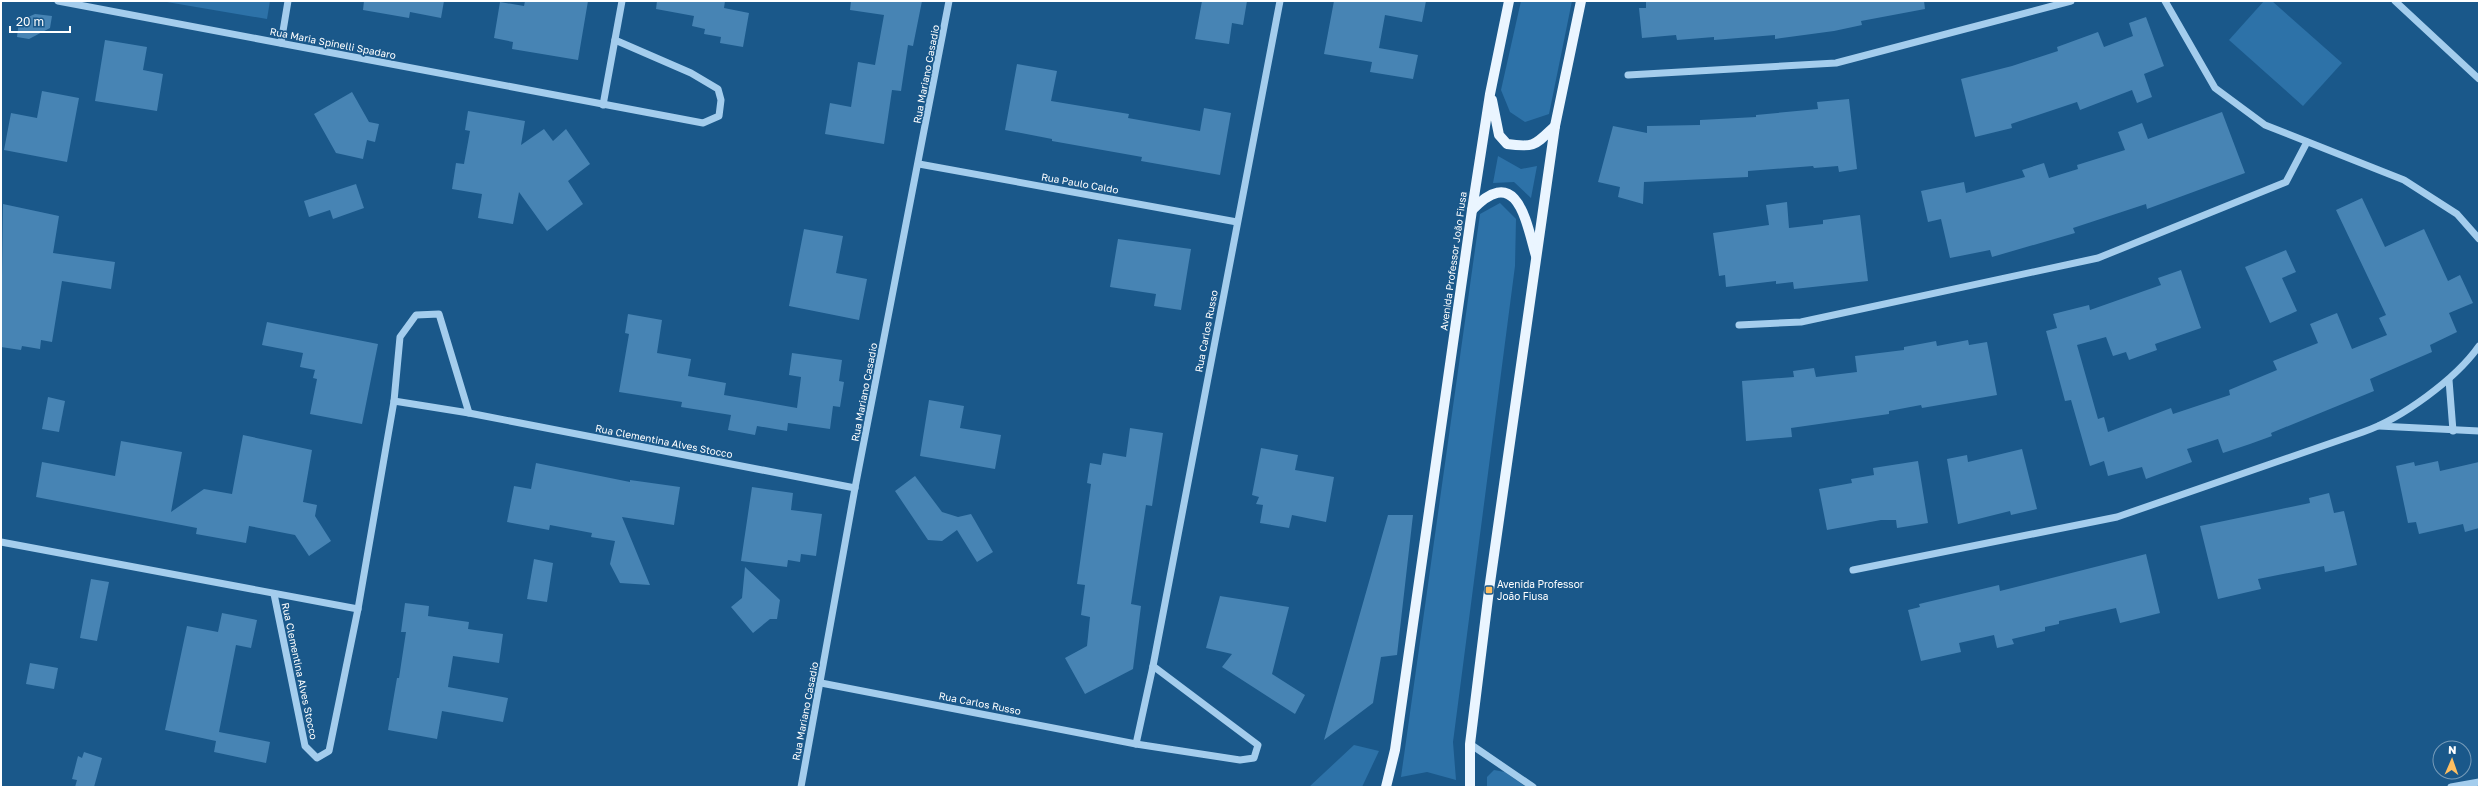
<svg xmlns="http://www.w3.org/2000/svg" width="2480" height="788" viewBox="0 0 2480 788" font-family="'Golos Text',sans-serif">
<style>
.green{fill:#2d72a8}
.building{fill:#4784b4}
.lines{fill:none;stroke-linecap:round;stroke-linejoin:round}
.minor{stroke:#a4cded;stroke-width:7}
.major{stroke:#eaf5ff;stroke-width:10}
.poi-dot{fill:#ffbf61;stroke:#1a588a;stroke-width:1.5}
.labels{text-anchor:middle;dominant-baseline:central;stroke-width:3.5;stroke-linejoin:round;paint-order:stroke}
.street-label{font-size:10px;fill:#fff;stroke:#1a588a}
.poi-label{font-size:10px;fill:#fff;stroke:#1a588a;text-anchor:start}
</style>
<rect width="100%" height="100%" fill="#1a588a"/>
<!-- green -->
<g class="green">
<polygon points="161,1 270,1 267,19"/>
<polygon points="1521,1 1572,1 1549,114 1525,122 1510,112 1501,90"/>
<polygon points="2264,1 2272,1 2342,63 2303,106 2229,40"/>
<polygon points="1498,156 1521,169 1537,166 1531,198 1514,182 1493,183"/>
<polygon points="1500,203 1516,219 1515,266 1453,742 1456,780 1427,772 1401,777 1480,214"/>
<polygon points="1354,745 1379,751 1362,787 1309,787"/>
<polygon points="1494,770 1505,772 1526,787 1487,787 1487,777"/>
</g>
<!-- building -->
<g class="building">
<polygon points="364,1 444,1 441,18 410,12 409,18 363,10"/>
<polygon points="525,1 588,1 578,60 512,49 513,42 494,38 500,2 524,6"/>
<polygon points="657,1 725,1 724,8 749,13 743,47 720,43 721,37 704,34 705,29 692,26 694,16 656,9"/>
<polygon points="851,1 922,1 913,46 908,45 901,91 892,90 884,144 825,134 830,103 851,107 858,62 875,65 884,15 850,10"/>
<polygon points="1202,1 1247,1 1243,25 1232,23 1229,44 1195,39"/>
<polygon points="1334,1 1426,1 1422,22 1385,15 1379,48 1418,55 1413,79 1370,72 1372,62 1324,54"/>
<polygon points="1646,1 1924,1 1925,9 1861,21 1862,25 1834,31 1775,39 1775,35 1714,40 1714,37 1677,40 1676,35 1642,38 1639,8 1646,8"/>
<polygon points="35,14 52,16 50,28 29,39 17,37 19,21"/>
<polygon points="2146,17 2164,66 2144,74 2152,97 2137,103 2132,90 2080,110 2077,102 2011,124 2012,128 1975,137 1961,79 2012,66 2058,51 2057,47 2098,32 2104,47 2133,36 2129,23"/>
<polygon points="105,40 147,47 143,70 163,74 157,111 95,101"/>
<polygon points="1017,64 1057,71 1051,101 1129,114 1128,118 1200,131 1204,108 1231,113 1220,175 1141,161 1142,157 1052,141 1052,139 1005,130"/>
<polygon points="42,91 79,98 67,162 4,150 11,113 37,118"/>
<polygon points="352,92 369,122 379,124 375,142 367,140 363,159 336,153 314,114"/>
<polygon points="1849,99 1857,169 1839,172 1838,166 1814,168 1813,166 1748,171 1748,177 1644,182 1643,204 1618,197 1620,187 1598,182 1613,126 1647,133 1647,126 1700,125 1700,120 1756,117 1756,115 1818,109 1817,102"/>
<polygon points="468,111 525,121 521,145 544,129 553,141 566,129 590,164 568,181 583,204 547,231 519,192 513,224 478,218 482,194 452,189 456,163 464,164 470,131 465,130"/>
<polygon points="2222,112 2245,173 2147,209 2146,204 2073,228 2075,233 1992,257 1990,250 1950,258 1941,219 1928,222 1921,191 1964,182 1966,193 2025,177 2022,170 2044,163 2049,178 2078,169 2077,165 2125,150 2118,132 2142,123 2148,139"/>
<polygon points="356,184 364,208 333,219 330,210 309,217 304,201"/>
<polygon points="2362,198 2385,247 2424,229 2448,281 2460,275 2473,303 2449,313 2457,332 2430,345 2432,352 2370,379 2374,391 2271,433 2272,436 2250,444 2223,453 2218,439 2187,449 2192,462 2146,479 2142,467 2108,476 2104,461 2090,466 2071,400 2065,401 2046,331 2057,328 2053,314 2089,305 2090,310 2161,285 2158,278 2181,270 2201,328 2155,344 2157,350 2129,360 2126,352 2113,356 2106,337 2077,345 2098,419 2104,417 2108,432 2171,408 2173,414 2230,395 2229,390 2277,370 2273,361 2318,343 2310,324 2337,313 2352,349 2387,335 2379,318 2386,315 2336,210"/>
<polygon points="1787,202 1789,228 1823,224 1823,220 1860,215 1868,281 1794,289 1793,282 1776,284 1776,281 1726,287 1725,275 1719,276 1713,233 1769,225 1766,205"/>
<polygon points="3,204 59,216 53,253 115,262 111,289 62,281 52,342 41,340 40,349 22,346 21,350 1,347"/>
<polygon points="804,229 843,236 836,273 867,279 859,320 789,306"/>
<polygon points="1118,239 1191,249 1181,310 1154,306 1156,294 1110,287"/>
<polygon points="2286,250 2296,272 2282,278 2297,311 2270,323 2245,267"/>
<polygon points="628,314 662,320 657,353 691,359 688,376 726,383 724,395 797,408 801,377 789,375 792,353 842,360 839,381 844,382 840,407 833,406 830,429 788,423 787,431 757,426 755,435 728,430 731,415 681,407 682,402 619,392 629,334 625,333"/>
<polygon points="267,322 378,344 362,424 310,414 317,379 313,378 315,370 300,367 303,353 262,345"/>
<polygon points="1968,340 1969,345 1987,342 1997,395 1922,408 1921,405 1889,411 1889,414 1791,428 1792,437 1746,441 1742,381 1794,377 1793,371 1814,368 1816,377 1857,372 1855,356 1904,350 1904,347 1936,341 1937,346"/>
<polygon points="48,397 65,401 59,432 42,429"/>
<polygon points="929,400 964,406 960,428 1001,435 995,469 920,456"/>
<polygon points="1130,428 1163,433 1152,506 1146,505 1131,604 1141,606 1133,669 1085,694 1065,658 1087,646 1090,617 1081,615 1085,585 1077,584 1091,484 1087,483 1090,463 1101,465 1103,453 1126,457"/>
<polygon points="243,435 312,450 303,502 317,505 315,516 331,541 309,556 295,535 249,526 246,543 196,534 197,528 36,497 42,462 115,476 121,441 182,452 171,512 204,489 232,494"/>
<polygon points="1261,448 1298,455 1295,470 1334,477 1326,522 1292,515 1289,528 1260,523 1263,505 1256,504 1259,497 1252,495"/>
<polygon points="2022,449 2037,509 2011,515 2010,511 1958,524 1947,459 1967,455 1968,462"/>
<polygon points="1918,461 1928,523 1897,528 1896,520 1881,520 1827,530 1819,489 1852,483 1851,479 1874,475 1873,468"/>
<polygon points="2438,461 2440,471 2479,462 2479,528 2465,532 2463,524 2419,534 2416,522 2408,523 2396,466 2414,462 2415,466"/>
<polygon points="536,463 630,482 630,480 680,487 674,525 622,517 650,585 620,583 610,564 615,541 591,537 592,533 550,525 549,530 507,522 514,486 531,489"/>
<polygon points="915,476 942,512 958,517 971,514 993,552 977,562 957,530 942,541 928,540 895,491"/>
<polygon points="752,487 793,493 791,510 822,514 816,556 801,554 800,562 788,560 787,567 741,561"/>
<polygon points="2329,493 2334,513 2344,511 2357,565 2325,572 2324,566 2258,579 2261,589 2218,599 2200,526 2310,503 2309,498"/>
<polygon points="1388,515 1413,515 1397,655 1381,657 1373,703 1324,740"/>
<polygon points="2146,554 2160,613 2120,623 2116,608 2059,621 2059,624 2045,627 2045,631 2012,639 2014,644 1997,648 1994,635 1959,643 1961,652 1921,661 1908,610 1920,607 1919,604 1999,585 2000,591"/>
<polygon points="534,559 553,563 547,602 527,599"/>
<polygon points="745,567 780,600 777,619 770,619 753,633 731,607 742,598"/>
<polygon points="91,579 109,582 97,641 80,638"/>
<polygon points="1220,596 1289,607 1272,674 1305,695 1295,714 1222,667 1232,654 1206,648"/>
<polygon points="405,603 429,606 428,616 469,622 468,629 503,634 499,663 453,656 448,687 508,698 503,722 442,711 437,739 388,730 397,678 399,678 406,632 401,632"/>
<polygon points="222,613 257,620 251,648 236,645 219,732 270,742 266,763 214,752 216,741 165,730 187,626 218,632"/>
<polygon points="30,663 58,668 54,689 26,684"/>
<polygon points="84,752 102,758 94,787 75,787 77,780 72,779 78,756 82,758"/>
</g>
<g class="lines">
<!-- minor -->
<g class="minor">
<polyline points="58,1 703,123 719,116 721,100 718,89 691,73 615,40"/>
<polyline points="2165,1 2215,88 2265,125 2404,180 2457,214 2479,239"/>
<polyline points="2395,1 2479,79"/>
<polyline points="281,43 288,1"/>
<polyline points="1628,75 1836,63 2071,1"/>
<polyline points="603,105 622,1"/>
<polyline points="919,164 1237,222"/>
<polyline points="1739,325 1801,322 2098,258 2286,182 2307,142"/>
<polyline points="2449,380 2453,431"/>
<polyline points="394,401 469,413 855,488"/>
<polyline points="2379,426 2479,431"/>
<polyline points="1,542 358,609"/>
<path d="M1853,570L2117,517L2363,432C2401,419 2456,379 2479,346"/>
<polyline points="274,594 305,746 317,758 329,751 358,609 394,401 400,337 416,315 439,314 469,413"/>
<polyline points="821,683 1136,744 1240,760 1254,758 1258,745 1153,666"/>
<polyline points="1136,744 1153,666 1280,1"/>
<polyline points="1470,744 1533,787"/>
<polyline points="801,787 855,488 949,1"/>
<polyline points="2451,787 2479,782"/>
</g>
<!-- major -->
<g class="major">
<path d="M1492,100L1499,135L1507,144C1535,148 1535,145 1555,126"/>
<path d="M1472,210C1517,163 1526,221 1536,256"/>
<polyline points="1386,787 1395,750 1472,210 1490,94 1509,1"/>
<polyline points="1470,787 1470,744 1489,590 1555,126 1581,1"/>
</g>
</g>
<!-- markers -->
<rect class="poi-dot" x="1485" y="586" width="8" height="8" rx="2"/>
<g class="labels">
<!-- street labels -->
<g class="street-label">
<text transform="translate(333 43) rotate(11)">Rua Maria Spinelli Spadaro</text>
<text transform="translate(926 74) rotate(-79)">Rua Mariano Casadio</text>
<text transform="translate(1080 183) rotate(10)">Rua Paulo Caldo</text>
<text transform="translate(1453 261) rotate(-82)">Avenida Professor João Fiusa</text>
<text transform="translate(1206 331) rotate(-79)">Rua Carlos Russo</text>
<text transform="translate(864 392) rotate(-79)">Rua Mariano Casadio</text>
<text transform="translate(664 441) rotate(11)">Rua Clementina Alves Stocco</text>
<text transform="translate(300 671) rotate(78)">Rua Clementina Alves Stocco</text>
<text transform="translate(980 703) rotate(11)">Rua Carlos Russo</text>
<text transform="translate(805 711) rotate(-79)">Rua Mariano Casadio</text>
</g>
<!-- poi labels -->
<g class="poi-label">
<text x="1497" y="584">Avenida Professor<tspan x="1497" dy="12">João Fiusa</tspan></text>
</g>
</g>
<!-- border -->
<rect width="2480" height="788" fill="none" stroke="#ffffff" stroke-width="4"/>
<!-- north arrow -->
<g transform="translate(2452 760) rotate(2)"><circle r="19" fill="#1a588a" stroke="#769bb9"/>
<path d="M0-3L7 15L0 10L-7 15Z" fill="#ffbf61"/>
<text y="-6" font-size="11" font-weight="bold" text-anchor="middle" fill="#ffffff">N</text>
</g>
<!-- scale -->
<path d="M10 26v6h60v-6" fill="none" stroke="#ffffff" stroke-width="2"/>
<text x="16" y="26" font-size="12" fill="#ffffff" stroke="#1a588a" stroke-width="3" paint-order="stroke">20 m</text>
</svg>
